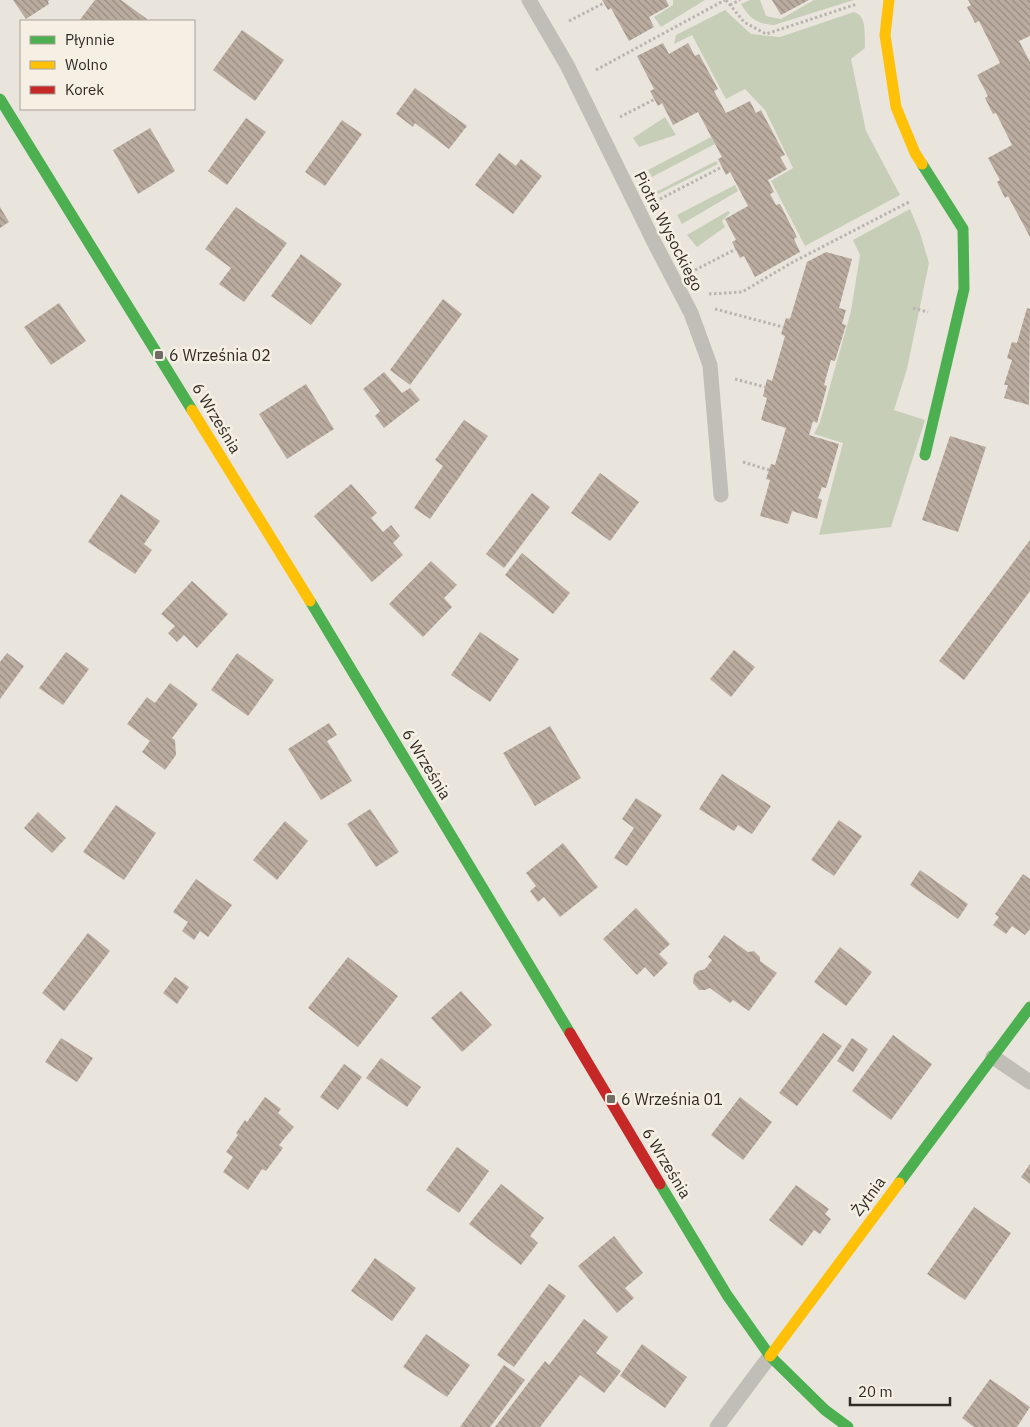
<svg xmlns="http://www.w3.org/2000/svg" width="1030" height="1427" viewBox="0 0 1030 1427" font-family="'IBM Plex Sans',sans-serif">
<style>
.green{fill:#c7ceb8}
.building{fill:url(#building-back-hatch)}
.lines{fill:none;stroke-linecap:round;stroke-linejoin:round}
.path{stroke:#bab5af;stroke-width:3;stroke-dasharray:2.5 2.5;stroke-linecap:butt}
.lane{stroke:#c1bdb7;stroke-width:15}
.fast{stroke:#4caf50;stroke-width:11}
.slow{stroke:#ffc107;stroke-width:11}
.jam{stroke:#c62828;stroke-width:11}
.poi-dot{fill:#716c66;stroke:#f6f0e4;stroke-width:2}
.labels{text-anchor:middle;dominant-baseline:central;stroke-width:5;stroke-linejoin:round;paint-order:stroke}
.street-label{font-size:16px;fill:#312b26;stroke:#f6f0e4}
.poi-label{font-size:16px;fill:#312b26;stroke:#f6f0e4;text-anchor:start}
</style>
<defs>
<pattern id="building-back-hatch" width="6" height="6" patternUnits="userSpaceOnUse" patternTransform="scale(1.25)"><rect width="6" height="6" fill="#bbaca0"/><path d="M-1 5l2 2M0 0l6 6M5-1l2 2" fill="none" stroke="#998c82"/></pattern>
</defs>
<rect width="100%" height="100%" fill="#e9e5dd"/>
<!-- green -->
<g class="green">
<polygon points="673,0 705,0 661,27 654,17 673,5"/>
<path d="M750,0H760L766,16L781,19L814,0H854L774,25C757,24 749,18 741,4Z"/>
<path d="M725,10L751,34L780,37L854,12C868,16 864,36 865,48L851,59L866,131L900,195L805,246L771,181L793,168L765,110L745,89L726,99L692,35L674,44L676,35Z"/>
<polygon points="665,117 676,135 639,147 633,138"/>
<polygon points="711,137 715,144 652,177 648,170"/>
<polygon points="716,161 718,164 658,194 656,192"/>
<polygon points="735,185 738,191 682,224 677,215"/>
<polygon points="910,209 920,233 929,263 907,369 894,410 925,420 891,527 819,535 843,443 814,434 820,422 851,311 860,255 853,240"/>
<polygon points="728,211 730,213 722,221 725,227 697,247 687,235"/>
</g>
<!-- building -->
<g class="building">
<polygon points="13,0 49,0 48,2 49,4 26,19"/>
<polygon points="95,0 121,0 147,19 145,21 79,21"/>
<polygon points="602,0 666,0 669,6 649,17 654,27 629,41 611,8 608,10"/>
<polygon points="772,0 809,0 781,15"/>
<polygon points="968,0 1030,0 1030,36 1019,41 1030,62 1030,237 1008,196 1005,198 997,182 1000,180 988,158 1012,145 996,113 993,114 985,98 988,96 977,75 1000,63 979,21 975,23 967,7 971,5"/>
<polygon points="242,30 284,60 255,101 213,70"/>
<polygon points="663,43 669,54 688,43 695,56 699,54 718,89 714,91 726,113 750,101 756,113 761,110 785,155 780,157 787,169 768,180 774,192 770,194 776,205 780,204 797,237 794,239 800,252 755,277 744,256 740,258 732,242 736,240 725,219 748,206 730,172 726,175 718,159 722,157 698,112 673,125 662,103 658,106 650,91 654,89 637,56"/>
<polygon points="415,88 467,126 449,149 415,123 413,127 396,114"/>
<polygon points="246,118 266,132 227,185 208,171"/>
<polygon points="342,120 362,134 325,186 305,172"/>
<polygon points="150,128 175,171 138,194 113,150"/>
<polygon points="499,153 516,166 521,159 542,176 513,214 475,185"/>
<polygon points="0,207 9,222 0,228"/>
<polygon points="236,207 287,243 244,302 219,284 231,268 205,249"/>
<polygon points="826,252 852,259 839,308 846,310 842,324 846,325 835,361 831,360 824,385 827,386 817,423 813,421 809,435 839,444 826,488 822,487 818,498 822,500 817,519 792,511 788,524 760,516 770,480 766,479 771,464 775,465 786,428 761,420 767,398 763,396 767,379 772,381 785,336 781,334 786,318 790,319 807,262"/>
<polygon points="301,254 342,284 311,325 271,296"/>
<polygon points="443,299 462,314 410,385 390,370"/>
<polygon points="59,303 86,341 51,365 24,327"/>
<polygon points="1027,308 1030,309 1029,405 1004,398 1008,385 1004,385 1012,360 1007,358 1012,342 1017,343"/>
<polygon points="384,372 402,393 410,388 420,400 384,428 375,416 380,411 363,389"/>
<polygon points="306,384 334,429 287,459 259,414"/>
<polygon points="464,420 488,436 430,519 414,508 443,466 435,460"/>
<polygon points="950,436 986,447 958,532 922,520"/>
<polygon points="600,473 639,502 610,541 571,513"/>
<polygon points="351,484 377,513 371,518 383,532 391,525 400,536 393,543 403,555 372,582 314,516"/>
<polygon points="532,493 550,507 504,568 486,554"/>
<polygon points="121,494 160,521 144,544 152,550 135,574 88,542"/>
<polygon points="1030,540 1030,591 964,680 939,661"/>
<polygon points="522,553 570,593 553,614 505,575"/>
<polygon points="431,561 457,585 444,598 452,607 423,637 389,604"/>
<polygon points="192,581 228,614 197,648 184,635 177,642 168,633 175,626 161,614"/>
<polygon points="480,632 519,659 490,702 451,675"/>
<polygon points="734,650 755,667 731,697 710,679"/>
<polygon points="66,652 89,669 63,705 39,688"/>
<polygon points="7,653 24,666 0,699 0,662"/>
<polygon points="237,653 274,680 248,716 211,690"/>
<polygon points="170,683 198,704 172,738 175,740 176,755 165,770 142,752 150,741 127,724 147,697 155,703"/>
<polygon points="329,723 337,735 327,741 352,781 321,800 288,749"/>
<polygon points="550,726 581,778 535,806 503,753"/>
<polygon points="722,774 771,806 752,834 738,825 734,831 699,809"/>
<polygon points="636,798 662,815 627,866 614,858 634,828 622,819"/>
<polygon points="116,805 156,833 124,880 83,852"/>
<polygon points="370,809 399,852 376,867 347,824"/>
<polygon points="38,812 66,838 52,853 24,828"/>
<polygon points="839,820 862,836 834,876 811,860"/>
<polygon points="285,821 308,841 277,880 253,860"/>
<polygon points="563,843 598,887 560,917 544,897 538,902 530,891 536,886 526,873"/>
<polygon points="920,870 968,904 958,919 910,885"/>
<polygon points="1023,874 1030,879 1030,929 1025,935 1012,926 1006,934 993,925 999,917 995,914"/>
<polygon points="196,879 232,905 208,937 200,931 194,940 182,931 188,922 173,912"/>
<polygon points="636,908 670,944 659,954 668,963 654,977 645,967 637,975 603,939"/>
<polygon points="88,933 110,951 64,1011 42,993"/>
<polygon points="724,935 748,952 754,951 760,957 760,961 777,973 749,1011 733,1000 730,1003 710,988 705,990 699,990 693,983 694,975 698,971 705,969 712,960 708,957"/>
<polygon points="840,947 872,972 846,1006 814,982"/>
<polygon points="348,957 398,996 358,1047 308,1008"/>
<polygon points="175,977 189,987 177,1004 163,993"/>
<polygon points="461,991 492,1025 462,1052 431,1018"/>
<polygon points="823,1033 842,1046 797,1106 779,1093"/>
<polygon points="893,1035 932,1064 891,1120 852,1091"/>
<polygon points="61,1038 93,1058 77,1082 45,1062"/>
<polygon points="852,1038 868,1049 853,1072 837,1061"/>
<polygon points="381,1058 421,1087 407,1107 366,1078"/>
<polygon points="344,1064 362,1077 338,1110 320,1097"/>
<polygon points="265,1097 281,1109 278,1113 294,1127 279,1145 283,1148 266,1171 262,1169 248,1190 223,1172 233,1157 226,1152 238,1135 236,1133 245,1120 247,1122"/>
<polygon points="740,1097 772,1122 743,1160 711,1135"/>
<polygon points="457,1147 489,1171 459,1213 426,1190"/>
<polygon points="1030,1164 1030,1184 1021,1177"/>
<polygon points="501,1184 544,1218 530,1236 538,1243 521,1265 469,1224"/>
<polygon points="796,1185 829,1209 825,1214 831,1219 820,1234 814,1230 802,1246 769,1220"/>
<polygon points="974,1207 1011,1233 965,1300 927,1274"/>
<polygon points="614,1236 643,1273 625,1288 634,1298 617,1313 578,1266"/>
<polygon points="375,1258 416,1288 392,1321 351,1291"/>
<polygon points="549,1284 566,1296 514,1367 497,1355"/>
<polygon points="584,1319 608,1337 596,1353 621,1371 604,1393 580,1375 540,1427 495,1427 545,1361 549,1365"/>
<polygon points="426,1334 470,1365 447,1397 403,1367"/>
<polygon points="642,1344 687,1377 665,1408 620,1376"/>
<polygon points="504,1365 525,1380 490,1427 460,1427"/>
<polygon points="990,1379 1030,1407 1017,1427 974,1427 962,1418"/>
</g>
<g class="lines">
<!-- path -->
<g class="path">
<polyline points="726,0 744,22 766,34 857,4"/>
<polyline points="730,5 740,0"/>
<polyline points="569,21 604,3"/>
<polyline points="596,70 725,0"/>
<polyline points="620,117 655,99"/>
<polyline points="660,199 722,167"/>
<polyline points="695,270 736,249"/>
<polyline points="709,294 742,292 793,262 909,202"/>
<polyline points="913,308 928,312"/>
<polyline points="715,309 783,327"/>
<polyline points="735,379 765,387"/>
<polyline points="743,462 769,470"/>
</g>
<!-- lane -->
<g class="lane">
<polyline points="529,0 567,65 655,244 691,313 710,365 721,495"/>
<polyline points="993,1057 1030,1082"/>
<polyline points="717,1427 770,1356"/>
</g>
<!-- fast -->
<g class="fast">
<polyline points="0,99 192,410"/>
<polyline points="922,164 963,229 964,289 925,455"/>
<polyline points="310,601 570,1033"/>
<polyline points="899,1183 1030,1007"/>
<polyline points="660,1184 727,1295 770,1356 825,1410 848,1427"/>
</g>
<!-- slow -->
<g class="slow">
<polyline points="889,0 885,35 896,107 915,153 922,164"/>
<polyline points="192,410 310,601"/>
<polyline points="770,1356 899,1183"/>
</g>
<!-- jam -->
<polyline class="jam" points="570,1033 660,1184"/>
</g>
<!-- markers -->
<g class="poi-dot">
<rect x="154" y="350" width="10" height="10" rx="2.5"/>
<rect x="606" y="1094" width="10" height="10" rx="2.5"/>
</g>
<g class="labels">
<!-- street labels -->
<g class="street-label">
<text transform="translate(669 231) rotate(63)">Piotra Wysockiego</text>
<text transform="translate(217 418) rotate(59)">6 Września</text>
<text transform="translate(427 764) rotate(59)">6 Września</text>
<text transform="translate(667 1163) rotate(59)">6 Września</text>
<text transform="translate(868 1196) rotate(-53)">Żytnia</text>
</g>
<!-- poi labels -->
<g class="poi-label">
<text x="169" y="355">6 Września 02</text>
<text x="621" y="1099">6 Września 01</text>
</g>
</g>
<!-- legend -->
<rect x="20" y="20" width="175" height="90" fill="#f6f0e4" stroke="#a7a198"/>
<rect x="30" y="36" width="25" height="8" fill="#4caf50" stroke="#a7a198"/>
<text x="65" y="45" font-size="15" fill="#312b26">Płynnie</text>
<rect x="30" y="61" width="25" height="8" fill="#ffc107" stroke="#a7a198"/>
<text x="65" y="70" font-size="15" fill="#312b26">Wolno</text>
<rect x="30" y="86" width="25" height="8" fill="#c62828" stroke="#a7a198"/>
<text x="65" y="95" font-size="15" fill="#312b26">Korek</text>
<!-- scale -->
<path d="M850 1397v8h100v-8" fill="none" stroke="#312b26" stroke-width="2.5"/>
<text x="858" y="1397" font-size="15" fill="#312b26" stroke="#f6f0e4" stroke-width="4" paint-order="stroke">20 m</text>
</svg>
